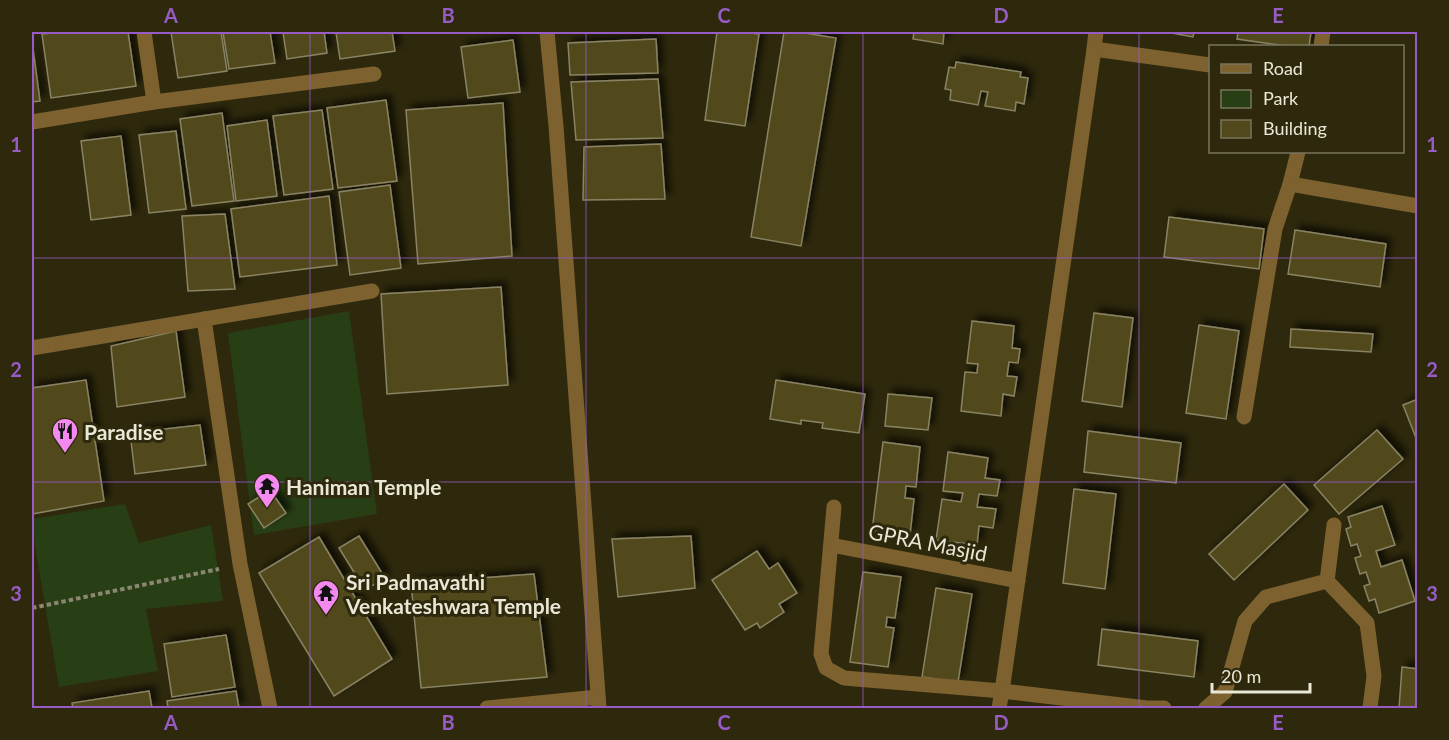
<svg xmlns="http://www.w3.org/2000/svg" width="1449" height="740" viewBox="0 0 1449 740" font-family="Lato,sans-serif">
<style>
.green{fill:#283e15}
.building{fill:#51491b;stroke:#898364;stroke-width:1.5;filter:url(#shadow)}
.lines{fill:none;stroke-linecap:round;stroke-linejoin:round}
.path{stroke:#8a8770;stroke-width:4;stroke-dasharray:4.5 3;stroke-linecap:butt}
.minor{stroke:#7d612f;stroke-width:15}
.grid{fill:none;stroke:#965bc5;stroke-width:1.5;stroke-opacity:0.55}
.labels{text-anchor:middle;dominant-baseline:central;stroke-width:6;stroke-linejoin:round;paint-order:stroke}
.poi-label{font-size:21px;font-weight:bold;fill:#e9e7d6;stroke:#2e290c;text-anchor:start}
.street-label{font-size:21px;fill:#e9e7d6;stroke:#2e290c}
.neatline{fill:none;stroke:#965bc5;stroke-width:2}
.grid-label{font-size:20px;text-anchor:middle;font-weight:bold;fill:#965bc5}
</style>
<defs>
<filter id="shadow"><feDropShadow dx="5.5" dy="-5.5" stdDeviation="3" flood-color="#0009"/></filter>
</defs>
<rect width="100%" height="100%" fill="#2e290c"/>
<!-- green -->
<g class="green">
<polygon points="349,311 377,514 254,535 228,333"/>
<polygon points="125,504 139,543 211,525 223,601 146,609 158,671 59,687 32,528 32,519"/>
</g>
<!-- building -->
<g class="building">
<polygon points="61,32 128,32 136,86 51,98 42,34"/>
<polygon points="171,32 221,32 227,71 178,78"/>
<polygon points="223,32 270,32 275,63 229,69"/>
<polygon points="283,32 324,32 327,53 287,59"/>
<polygon points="336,32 392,32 395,51 340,59"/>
<polygon points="717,32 743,32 759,34 745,126 705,120"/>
<polygon points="784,32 799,32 836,38 801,246 751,237"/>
<polygon points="914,32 944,32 943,44 913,39"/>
<polygon points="1166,32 1194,32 1193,37"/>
<polygon points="1238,32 1311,32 1309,46 1286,46 1237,39"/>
<polygon points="656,39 658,73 570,75 568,43"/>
<polygon points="513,40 520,92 468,98 461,47"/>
<polygon points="32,41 40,101 32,102"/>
<polygon points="956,62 1021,72 1020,77 1028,78 1024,104 1016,102 1015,111 985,106 988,92 981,91 978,105 950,100 951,90 945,89 949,67 955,68"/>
<polygon points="658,79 663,138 576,140 571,82"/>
<polygon points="386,100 397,181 338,188 327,108"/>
<polygon points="503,103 512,256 418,264 406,110"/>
<polygon points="322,110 333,189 284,195 273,116"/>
<polygon points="222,113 234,201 192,206 180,119"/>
<polygon points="267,120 277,196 236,201 227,126"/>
<polygon points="176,131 186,209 149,213 139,135"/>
<polygon points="121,136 131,215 91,220 81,141"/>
<polygon points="661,144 665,199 583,200 584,147"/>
<polygon points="390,185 401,268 350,275 339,192"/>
<polygon points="329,196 337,265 240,277 231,209"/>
<polygon points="225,214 235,289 188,291 182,216"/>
<polygon points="1169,217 1264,229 1259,269 1164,257"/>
<polygon points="1295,230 1386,244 1380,287 1288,274"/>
<polygon points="501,287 508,385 387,394 381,294"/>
<polygon points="1094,313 1133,318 1122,407 1082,401"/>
<polygon points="972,321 1014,326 1012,348 1020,349 1018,363 1009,362 1007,376 1017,377 1014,396 1003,394 1001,416 961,411 965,372 977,373 978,364 967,363"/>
<polygon points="1199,325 1239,331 1226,419 1186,413"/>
<polygon points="1291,329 1373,334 1371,352 1290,347"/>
<polygon points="176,331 185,397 117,407 111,346"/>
<polygon points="86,380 104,501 32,514 32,388"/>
<polygon points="776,380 865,394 859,433 822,428 823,423 801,420 801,424 770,419"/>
<polygon points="888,394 932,398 928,430 885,426"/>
<polygon points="1418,399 1418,443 1403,405"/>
<polygon points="200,425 206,465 135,474 130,433"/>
<polygon points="1377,430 1403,459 1339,514 1314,485"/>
<polygon points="1088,431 1181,443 1176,483 1084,472"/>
<polygon points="883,442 920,447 916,487 906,486 905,498 914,499 910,535 872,531"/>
<polygon points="948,452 988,458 985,478 1000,480 997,496 979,494 977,507 996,509 993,528 979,526 977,545 936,540 942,499 961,502 963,493 943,491"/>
<polygon points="1284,484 1308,510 1234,580 1209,554"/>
<polygon points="1074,489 1116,494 1105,589 1063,583"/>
<polygon points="270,490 286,513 264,528 248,504"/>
<polygon points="1382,506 1395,545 1376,551 1381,567 1402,560 1415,601 1379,613 1375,599 1369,601 1364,586 1370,584 1366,572 1360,574 1355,558 1361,556 1357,544 1351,546 1346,529 1351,527 1348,517"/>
<polygon points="359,536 385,578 365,590 339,548"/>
<polygon points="691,536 695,588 618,597 612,539"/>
<polygon points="319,537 392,659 334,696 259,573"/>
<polygon points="757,551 769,569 778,563 797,593 779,604 784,612 760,628 757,623 745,630 712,580"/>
<polygon points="863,572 901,577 895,618 887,617 886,627 894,628 888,667 850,662"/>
<polygon points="534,574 547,677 421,688 411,583"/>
<polygon points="936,588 972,594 958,682 922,677"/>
<polygon points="1102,629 1198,641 1194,677 1098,665"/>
<polygon points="226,635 235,687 172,697 164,644"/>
<polygon points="1402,667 1418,669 1418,708 1399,708"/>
<polygon points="149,691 152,708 73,708 72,703"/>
<polygon points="236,691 239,708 168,708 167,701"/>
</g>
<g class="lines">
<!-- path -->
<polyline class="path" points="32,608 219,569"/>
<!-- minor -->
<g class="minor">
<polyline points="144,32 154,102"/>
<polyline points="547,32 556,126 599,708"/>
<polyline points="1096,32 1094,49 1210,65"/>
<polyline points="1321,46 1323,32"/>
<polyline points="32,122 154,102 374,74"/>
<polyline points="1298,152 1290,184 1418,206"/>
<polyline points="204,319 240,564 270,708"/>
<polyline points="32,348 372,291"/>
<polyline points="1244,417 1275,229 1290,184"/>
<polyline points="834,507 821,654 826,668 844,678 1002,691 1094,49"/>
<polyline points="831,545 1018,581"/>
<polyline points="1327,581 1367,623 1374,676 1370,708"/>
<polyline points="487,708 598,697"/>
<polyline points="999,708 1002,691 1147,708 1164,708"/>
<polyline points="1206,708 1225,692 1245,621 1266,597 1327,581 1334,525"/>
</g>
</g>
<!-- grid -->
<path class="grid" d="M310,32V708M586,32V708M863,32V708M1139,32V708M32,258H1418M32,482H1418"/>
<!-- icons -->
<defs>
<g id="restaurant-pin" transform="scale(1.35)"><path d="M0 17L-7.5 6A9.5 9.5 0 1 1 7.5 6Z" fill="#f489f0" stroke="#2e290c"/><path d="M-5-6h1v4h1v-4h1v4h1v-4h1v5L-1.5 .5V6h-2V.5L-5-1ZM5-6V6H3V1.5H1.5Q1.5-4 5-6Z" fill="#111"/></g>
<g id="temple-pin" transform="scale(1.35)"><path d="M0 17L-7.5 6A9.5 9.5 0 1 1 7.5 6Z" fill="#f489f0" stroke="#2e290c"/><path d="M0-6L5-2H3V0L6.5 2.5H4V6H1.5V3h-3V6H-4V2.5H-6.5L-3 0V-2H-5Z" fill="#111"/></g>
</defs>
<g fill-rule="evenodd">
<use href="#restaurant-pin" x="65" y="431"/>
<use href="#temple-pin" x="267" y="486"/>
<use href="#temple-pin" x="326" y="593"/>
</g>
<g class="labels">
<!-- poi labels -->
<g class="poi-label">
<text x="84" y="431">Paradise</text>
<text x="286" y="486">Haniman Temple</text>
<text x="346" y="581">Sri Padmavathi<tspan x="346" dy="24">Venkateshwara Temple</tspan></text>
</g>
<!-- street labels -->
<g class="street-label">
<text transform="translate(928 542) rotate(11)">GPRA Masjid</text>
</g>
</g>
<!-- border -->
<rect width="1449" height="740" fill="none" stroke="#2e290c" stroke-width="66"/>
<!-- legend -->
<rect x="1209" y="45" width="195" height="108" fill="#2e290c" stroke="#79755d" stroke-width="1.5"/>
<rect x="1221" y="64" width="30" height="9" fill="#7d612f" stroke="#79755d" stroke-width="1.5"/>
<text x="1263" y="75" font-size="18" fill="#e9e7d6">Road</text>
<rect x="1221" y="90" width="30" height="18" fill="#283e15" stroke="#79755d" stroke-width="1.5"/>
<text x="1263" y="105" font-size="18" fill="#e9e7d6">Park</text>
<rect x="1221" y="120" width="30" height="18" fill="#51491b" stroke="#79755d" stroke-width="1.5"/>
<text x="1263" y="135" font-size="18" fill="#e9e7d6">Building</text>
<!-- scale -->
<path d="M1212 683v9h98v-9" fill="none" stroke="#e9e7d6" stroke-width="3"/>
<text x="1221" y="683" font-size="18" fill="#e9e7d6" stroke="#2e290c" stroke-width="4.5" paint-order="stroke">20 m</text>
<rect x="33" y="33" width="1383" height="674" class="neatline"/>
<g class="grid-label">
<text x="171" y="23">A</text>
<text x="448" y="23">B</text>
<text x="724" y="23">C</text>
<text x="1001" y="23">D</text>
<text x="1278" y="23">E</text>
<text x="16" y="152">1</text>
<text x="1432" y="152">1</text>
<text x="16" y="377">2</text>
<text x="1432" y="377">2</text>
<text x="16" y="601">3</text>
<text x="1432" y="601">3</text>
<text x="171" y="730">A</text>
<text x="448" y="730">B</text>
<text x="724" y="730">C</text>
<text x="1001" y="730">D</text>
<text x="1278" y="730">E</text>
</g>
</svg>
